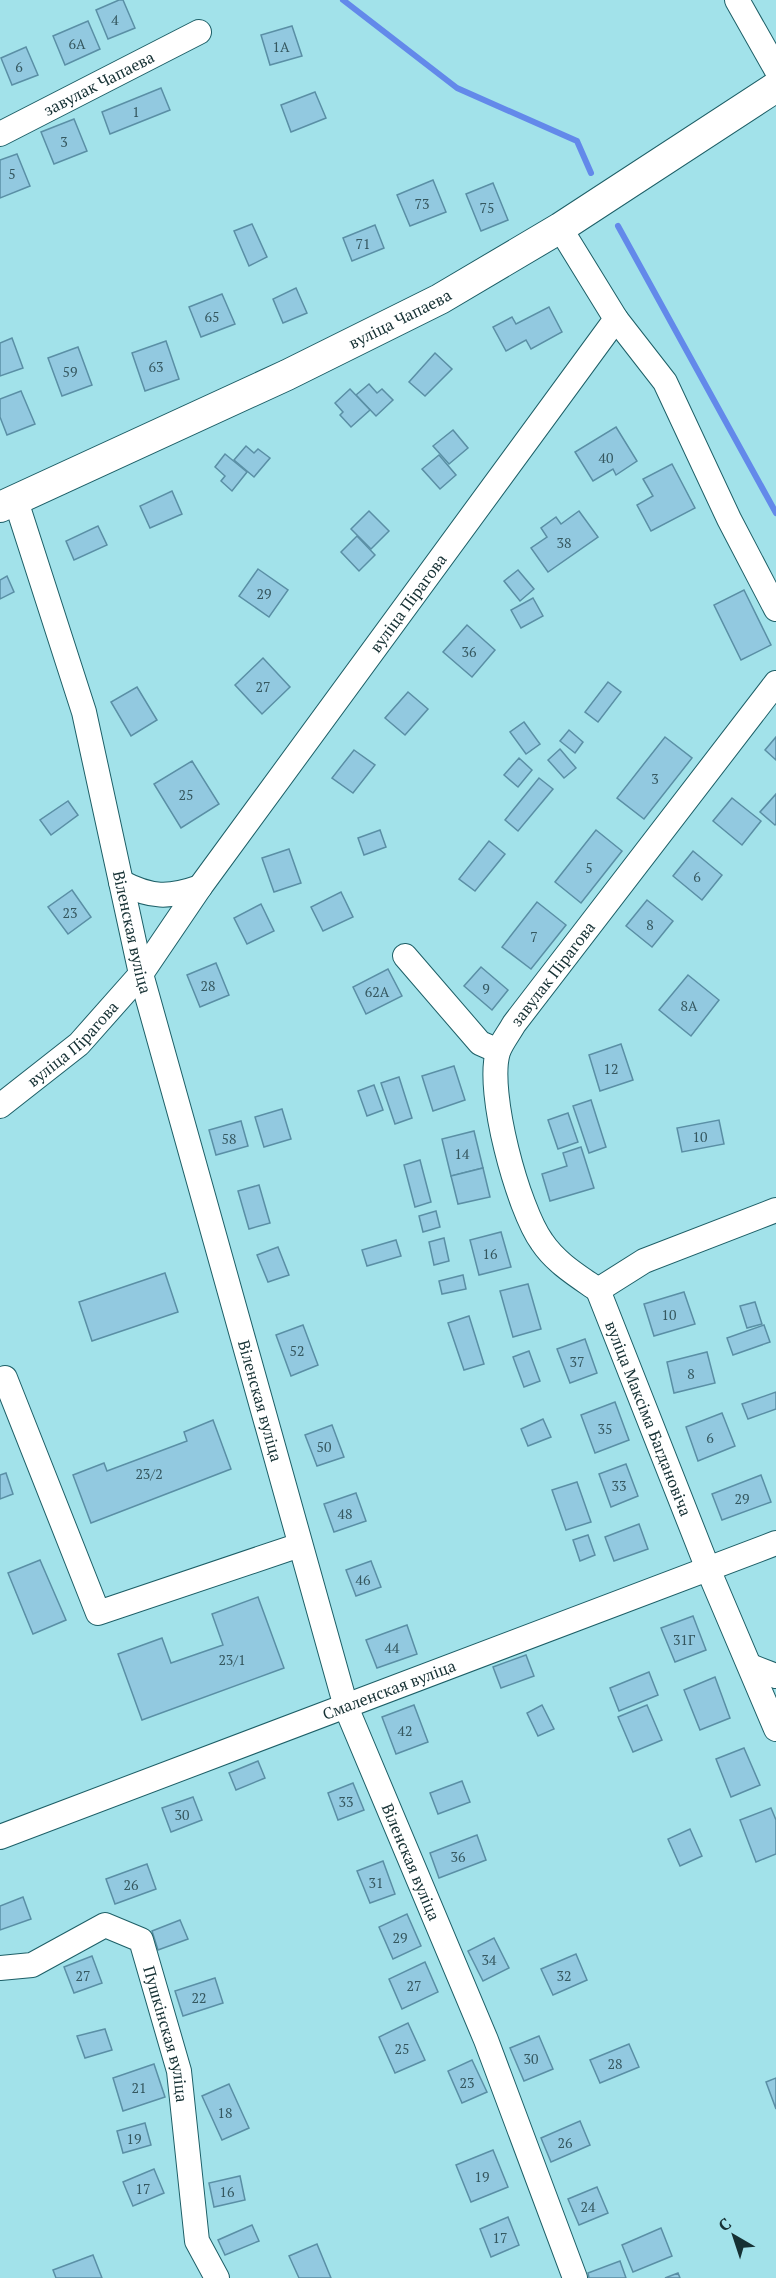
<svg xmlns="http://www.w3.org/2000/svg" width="776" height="2278" viewBox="0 0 776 2278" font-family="'PT Serif',serif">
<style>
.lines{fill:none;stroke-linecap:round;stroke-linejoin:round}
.stream{stroke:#6389ea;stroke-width:6}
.building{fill:#92c9e0;stroke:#5a8fa5;stroke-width:1.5}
.minor-casing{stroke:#1d5f67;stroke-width:26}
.major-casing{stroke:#1d5f67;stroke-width:32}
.minor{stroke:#fff;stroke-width:24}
.major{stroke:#fff;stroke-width:30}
.labels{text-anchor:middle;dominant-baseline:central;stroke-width:4.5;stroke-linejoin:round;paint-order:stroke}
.number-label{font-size:14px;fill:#35575f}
.street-label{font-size:16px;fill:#163134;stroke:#a2e2ea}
</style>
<rect width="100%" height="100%" fill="#a2e2ea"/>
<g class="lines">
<!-- stream -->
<g class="stream">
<polyline points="343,0 457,88 577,141 591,173"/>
<polyline points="618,226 776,513"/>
</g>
</g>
<!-- building -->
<g class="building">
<polygon points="119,0 123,0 135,28 108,39 96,10"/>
<polygon points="88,21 100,49 65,65 53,36"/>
<polygon points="292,26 302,56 270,65 261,35"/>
<polygon points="26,47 38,75 12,85 1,58"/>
<polygon points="161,88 170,110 110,134 102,112"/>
<polygon points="315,92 326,118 291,132 281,105"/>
<polygon points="74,119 87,151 54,164 41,132"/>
<polygon points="17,154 30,186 0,198 0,160"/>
<polygon points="433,180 446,212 410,226 397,195"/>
<polygon points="493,183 508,220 481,231 466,194"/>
<polygon points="252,224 267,257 249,266 234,231"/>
<polygon points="375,225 384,248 352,261 343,238"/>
<polygon points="296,288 307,313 283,323 273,299"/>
<polygon points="222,294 235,324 201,337 189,307"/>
<polygon points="549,307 562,332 531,349 526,340 506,351 493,327 512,317 516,324"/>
<polygon points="12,338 23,368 0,376 0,343"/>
<polygon points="166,341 179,379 145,391 132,353"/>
<polygon points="78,347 92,385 62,396 48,358"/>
<polygon points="435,353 452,369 425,396 409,382"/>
<polygon points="369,384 377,393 382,389 393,400 376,416 356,395"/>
<polygon points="350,389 370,410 351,427 340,415 343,412 335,403"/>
<polygon points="21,391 35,424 7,435 0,417 0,399"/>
<polygon points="616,427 637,461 616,475 613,469 593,481 575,452"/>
<polygon points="453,430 468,448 449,464 433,446"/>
<polygon points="246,446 254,453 258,449 270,458 254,477 234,460"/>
<polygon points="225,454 247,472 232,491 221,481 225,476 215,467"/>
<polygon points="439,455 456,475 440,489 422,469"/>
<polygon points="672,464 695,508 651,531 637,505 653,496 643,479"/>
<polygon points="172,491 182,514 150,528 140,506"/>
<polygon points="369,511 389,531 371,549 351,529"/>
<polygon points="579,511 598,537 548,572 531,548 547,537 541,528 556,517 561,524"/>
<polygon points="98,526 107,545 74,560 66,541"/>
<polygon points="357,536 375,555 359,571 341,552"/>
<polygon points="258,569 288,590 269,617 239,596"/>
<polygon points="518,570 534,589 520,601 504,581"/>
<polygon points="7,576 14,592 0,599 0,580"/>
<polygon points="744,590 771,645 741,660 714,605"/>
<polygon points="533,598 543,616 521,628 511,610"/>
<polygon points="467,625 495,650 472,677 443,652"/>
<polygon points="263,658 290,687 262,714 235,685"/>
<polygon points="608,682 621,692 598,722 585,712"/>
<polygon points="137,687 157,720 131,736 111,702"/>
<polygon points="408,692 428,709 405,735 385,718"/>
<polygon points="524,722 540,744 526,754 510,732"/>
<polygon points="569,730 583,742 575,753 560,741"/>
<polygon points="665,737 692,758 644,819 617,798"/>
<polygon points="776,737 776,760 765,750"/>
<polygon points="560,749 576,768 564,778 548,760"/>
<polygon points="354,750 375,765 353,793 332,778"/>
<polygon points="519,758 532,770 518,787 504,775"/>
<polygon points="192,761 219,804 181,828 154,784"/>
<polygon points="539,778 553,789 518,831 505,820"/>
<polygon points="776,794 776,824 775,825 760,812"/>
<polygon points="732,798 761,821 742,845 713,821"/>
<polygon points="68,801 78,815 51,835 40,820"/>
<polygon points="380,830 386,847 364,855 358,838"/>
<polygon points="596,830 622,851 581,903 555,882"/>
<polygon points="489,841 505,854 475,891 459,879"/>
<polygon points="289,849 301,883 274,892 262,858"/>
<polygon points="693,851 722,875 702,900 673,876"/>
<polygon points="72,890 91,917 68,934 48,907"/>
<polygon points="341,892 353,917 323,931 311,907"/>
<polygon points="647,900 673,921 652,947 626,926"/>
<polygon points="537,902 566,925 531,969 502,947"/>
<polygon points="261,904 274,931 247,944 234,918"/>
<polygon points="216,963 229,995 200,1007 187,975"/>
<polygon points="481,967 508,990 492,1010 464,986"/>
<polygon points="388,969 402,996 366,1014 353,987"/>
<polygon points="688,975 719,1000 691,1036 659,1010"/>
<polygon points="621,1044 633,1080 600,1091 589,1055"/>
<polygon points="454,1066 465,1100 433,1111 422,1076"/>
<polygon points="399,1077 412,1118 395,1124 381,1083"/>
<polygon points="374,1085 383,1110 367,1116 358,1091"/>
<polygon points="591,1100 606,1147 589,1153 573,1106"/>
<polygon points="282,1109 291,1139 264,1147 255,1117"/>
<polygon points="568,1113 578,1142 558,1149 548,1120"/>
<polygon points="719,1120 724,1144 682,1152 677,1128"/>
<polygon points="241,1121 248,1146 216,1155 209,1130"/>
<polygon points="474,1131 483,1168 451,1176 442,1139"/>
<polygon points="581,1147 594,1188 550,1201 542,1174 567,1166 563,1153"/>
<polygon points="420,1160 431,1202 415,1207 404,1165"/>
<polygon points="483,1168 490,1197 458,1204 451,1176"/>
<polygon points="259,1185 270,1223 249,1229 238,1191"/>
<polygon points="436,1211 440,1227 423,1232 419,1216"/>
<polygon points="501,1232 511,1267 479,1275 470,1240"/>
<polygon points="444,1238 449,1261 434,1265 429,1242"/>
<polygon points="396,1240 401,1256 367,1266 362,1250"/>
<polygon points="278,1247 289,1275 268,1282 257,1255"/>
<polygon points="165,1273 178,1312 92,1341 79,1302"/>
<polygon points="463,1275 466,1289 442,1294 439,1281"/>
<polygon points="528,1284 541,1329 513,1337 500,1291"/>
<polygon points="684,1292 695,1324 654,1336 644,1304"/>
<polygon points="755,1302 762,1324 747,1328 740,1306"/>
<polygon points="469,1316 484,1364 464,1370 448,1323"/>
<polygon points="303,1325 318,1365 291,1376 276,1335"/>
<polygon points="764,1325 770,1342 733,1355 727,1338"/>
<polygon points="585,1339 597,1373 570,1383 557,1349"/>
<polygon points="529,1351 540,1381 524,1387 513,1357"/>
<polygon points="707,1352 715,1383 674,1393 667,1362"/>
<polygon points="776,1392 776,1409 748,1419 742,1404"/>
<polygon points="615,1402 629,1440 595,1453 581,1415"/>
<polygon points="722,1413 735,1446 698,1461 686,1427"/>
<polygon points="543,1419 551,1437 528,1446 521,1429"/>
<polygon points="213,1420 231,1469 91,1523 73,1475 104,1463 107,1471 187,1441 184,1432"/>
<polygon points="332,1425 344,1457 317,1466 305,1435"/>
<polygon points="626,1464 638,1496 611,1507 599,1474"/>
<polygon points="6,1473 13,1494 0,1499 0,1475"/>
<polygon points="761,1475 771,1502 722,1520 712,1494"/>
<polygon points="577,1482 591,1522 566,1530 552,1490"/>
<polygon points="356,1493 366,1521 334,1532 324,1504"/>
<polygon points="639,1524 648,1549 614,1561 605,1537"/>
<polygon points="588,1535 595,1555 580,1561 573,1540"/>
<polygon points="40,1560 66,1620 33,1634 8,1573"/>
<polygon points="371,1561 381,1587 356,1596 346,1570"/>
<polygon points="258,1597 284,1668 142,1720 118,1654 162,1638 171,1663 223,1645 212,1614"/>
<polygon points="693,1616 706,1650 675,1662 661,1628"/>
<polygon points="407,1625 417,1654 377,1668 366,1640"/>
<polygon points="526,1655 534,1676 501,1688 493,1667"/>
<polygon points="649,1672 658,1695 619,1711 610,1688"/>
<polygon points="715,1677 730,1718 700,1730 684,1690"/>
<polygon points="414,1705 428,1742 396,1754 382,1717"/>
<polygon points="542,1705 554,1729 538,1736 527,1713"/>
<polygon points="647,1705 662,1740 633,1752 618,1717"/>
<polygon points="744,1748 760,1785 731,1797 716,1759"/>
<polygon points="258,1761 265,1778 236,1790 229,1773"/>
<polygon points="462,1781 470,1802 438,1814 430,1793"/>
<polygon points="353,1783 364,1810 338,1820 328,1793"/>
<polygon points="193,1797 202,1820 171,1832 162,1808"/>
<polygon points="771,1808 776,1820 776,1854 756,1862 740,1820"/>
<polygon points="690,1829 702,1856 680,1866 668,1839"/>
<polygon points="477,1835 486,1860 439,1878 430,1853"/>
<polygon points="383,1861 395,1894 370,1903 357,1871"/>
<polygon points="147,1864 156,1889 115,1904 106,1879"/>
<polygon points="23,1897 31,1919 0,1930 0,1906"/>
<polygon points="407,1914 421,1946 393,1959 379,1927"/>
<polygon points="180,1920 188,1939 158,1950 152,1931"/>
<polygon points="494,1938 509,1968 483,1981 468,1951"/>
<polygon points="576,1954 587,1980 553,1995 541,1969"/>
<polygon points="92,1956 102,1983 74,1993 64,1967"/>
<polygon points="425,1962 438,1992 402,2009 389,1979"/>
<polygon points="215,1978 223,2003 183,2016 175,1991"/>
<polygon points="408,2023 425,2060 395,2073 379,2037"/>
<polygon points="105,2029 112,2050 85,2058 77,2036"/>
<polygon points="539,2036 553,2069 524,2081 510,2048"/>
<polygon points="629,2044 639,2067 600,2083 590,2060"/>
<polygon points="472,2060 487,2092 462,2103 448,2071"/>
<polygon points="154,2064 165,2097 123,2111 113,2078"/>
<polygon points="776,2078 776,2109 766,2082"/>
<polygon points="229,2084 249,2128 222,2140 202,2096"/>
<polygon points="580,2121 590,2145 551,2162 541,2138"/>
<polygon points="145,2123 151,2145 123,2153 117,2131"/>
<polygon points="493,2150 508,2187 471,2202 456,2165"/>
<polygon points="154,2169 164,2193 133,2206 123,2182"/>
<polygon points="240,2176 245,2200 214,2207 209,2183"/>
<polygon points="597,2187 608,2213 579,2225 568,2199"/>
<polygon points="508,2217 519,2245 491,2257 480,2229"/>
<polygon points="252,2225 259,2241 225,2255 218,2240"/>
<polygon points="661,2228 672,2256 633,2272 622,2245"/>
<polygon points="317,2244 331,2278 299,2278 289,2256"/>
<polygon points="93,2255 102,2278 56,2278 53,2270"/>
<polygon points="620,2261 626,2278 589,2278 588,2273"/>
<polygon points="678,2273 680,2278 665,2278"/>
</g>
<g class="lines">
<!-- minor casing -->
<g class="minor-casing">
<g id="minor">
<polyline points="737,0 776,69"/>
<path id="s1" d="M0,134L199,32"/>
<polyline points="616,319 665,382 729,519 776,609"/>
<path id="s2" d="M16,501L84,712L141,974L346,1707L486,2040L575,2278"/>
<path d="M121,882C151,898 169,898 200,887"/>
<polyline points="405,956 480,1043 498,1051"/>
<path id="s3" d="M0,1106L79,1044L141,974L200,887L616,319L560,228"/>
<path id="s4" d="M598,1290C578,1276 556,1263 542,1242C518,1209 486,1091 498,1052C501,1043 509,1033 514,1024L776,683"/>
<path id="s5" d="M598,1290L708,1569L776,1729"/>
<polyline points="598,1290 644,1261 776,1210"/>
<polyline points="5,1378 98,1613 300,1545"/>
<polyline points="750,1666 776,1676"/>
<path id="s6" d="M0,1837L776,1543"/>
<path id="s7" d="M0,1968L32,1965L105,1925L141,1940L179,2071L197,2241L217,2278"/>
</g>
</g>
<!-- major casing -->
<g class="major-casing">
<g id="major">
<path id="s8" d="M0,507L287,375L440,299L560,228L776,87"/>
</g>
</g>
<!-- minor -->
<use href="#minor" class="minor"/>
<!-- major -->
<use href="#major" class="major"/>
</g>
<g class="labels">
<!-- number labels -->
<g class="number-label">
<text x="115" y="19">4</text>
<text x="77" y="43">6А</text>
<text x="281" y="46">1А</text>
<text x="19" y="66">6</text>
<text x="136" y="111">1</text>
<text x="64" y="141">3</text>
<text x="12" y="173">5</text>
<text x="422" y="203">73</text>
<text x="487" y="207">75</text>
<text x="363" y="243">71</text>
<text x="212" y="316">65</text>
<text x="156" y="366">63</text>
<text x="70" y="371">59</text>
<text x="606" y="457">40</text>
<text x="564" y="542">38</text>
<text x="264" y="593">29</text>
<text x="469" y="651">36</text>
<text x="263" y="686">27</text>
<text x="655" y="778">3</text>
<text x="186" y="794">25</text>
<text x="589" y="867">5</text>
<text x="697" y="876">6</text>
<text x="70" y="912">23</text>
<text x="650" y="924">8</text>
<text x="534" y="936">7</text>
<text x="208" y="985">28</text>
<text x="486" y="988">9</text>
<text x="377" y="991">62А</text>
<text x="689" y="1005">8А</text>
<text x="611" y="1068">12</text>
<text x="700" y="1136">10</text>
<text x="229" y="1138">58</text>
<text x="462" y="1153">14</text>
<text x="490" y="1253">16</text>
<text x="669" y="1314">10</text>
<text x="297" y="1350">52</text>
<text x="577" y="1361">37</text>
<text x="691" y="1373">8</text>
<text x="605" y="1428">35</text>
<text x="710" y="1437">6</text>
<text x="324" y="1446">50</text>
<text x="149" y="1473">23/2</text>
<text x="619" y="1485">33</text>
<text x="742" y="1498">29</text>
<text x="345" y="1513">48</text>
<text x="363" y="1579">46</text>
<text x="684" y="1639">31Г</text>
<text x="392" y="1647">44</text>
<text x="232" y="1659">23/1</text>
<text x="405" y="1730">42</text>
<text x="346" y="1801">33</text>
<text x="182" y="1814">30</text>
<text x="458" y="1856">36</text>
<text x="376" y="1882">31</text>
<text x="131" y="1884">26</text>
<text x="400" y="1937">29</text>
<text x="489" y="1959">34</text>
<text x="83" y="1975">27</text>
<text x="564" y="1975">32</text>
<text x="414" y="1985">27</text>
<text x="199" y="1997">22</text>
<text x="402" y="2048">25</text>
<text x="531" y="2058">30</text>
<text x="615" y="2063">28</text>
<text x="467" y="2082">23</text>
<text x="139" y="2087">21</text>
<text x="225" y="2112">18</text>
<text x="134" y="2138">19</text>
<text x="565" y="2142">26</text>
<text x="482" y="2176">19</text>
<text x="143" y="2188">17</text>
<text x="227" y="2191">16</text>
<text x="588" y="2206">24</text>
<text x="500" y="2237">17</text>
</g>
<!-- street labels -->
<g class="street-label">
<text stroke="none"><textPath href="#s1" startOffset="111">завулак Чапаева</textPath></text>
<text stroke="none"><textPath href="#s8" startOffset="442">вуліца Чапаева</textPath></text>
<text stroke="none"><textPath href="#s3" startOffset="651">вуліца Пірагова</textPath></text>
<text stroke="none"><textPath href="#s2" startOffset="447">Віленская вуліца</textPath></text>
<text stroke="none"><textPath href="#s4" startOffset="368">завулак Пірагова</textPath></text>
<text stroke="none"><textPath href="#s3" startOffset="96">вуліца Пірагова</textPath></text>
<text stroke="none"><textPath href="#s2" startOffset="933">Віленская вуліца</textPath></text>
<text stroke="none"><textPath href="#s5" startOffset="138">вуліца Максіма Багдановіча</textPath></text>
<text stroke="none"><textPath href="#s6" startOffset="416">Смаленская вуліца</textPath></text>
<text stroke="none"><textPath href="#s2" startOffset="1419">Віленская вуліца</textPath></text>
<text stroke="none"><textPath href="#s7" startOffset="252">Пушкінская вуліца</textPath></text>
</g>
</g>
<!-- north arrow -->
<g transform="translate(734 2236) rotate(321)" stroke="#a2e2ea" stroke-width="4.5" paint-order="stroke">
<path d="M0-4.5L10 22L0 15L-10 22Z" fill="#163134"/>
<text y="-9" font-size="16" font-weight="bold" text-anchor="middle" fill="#163134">С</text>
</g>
</svg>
